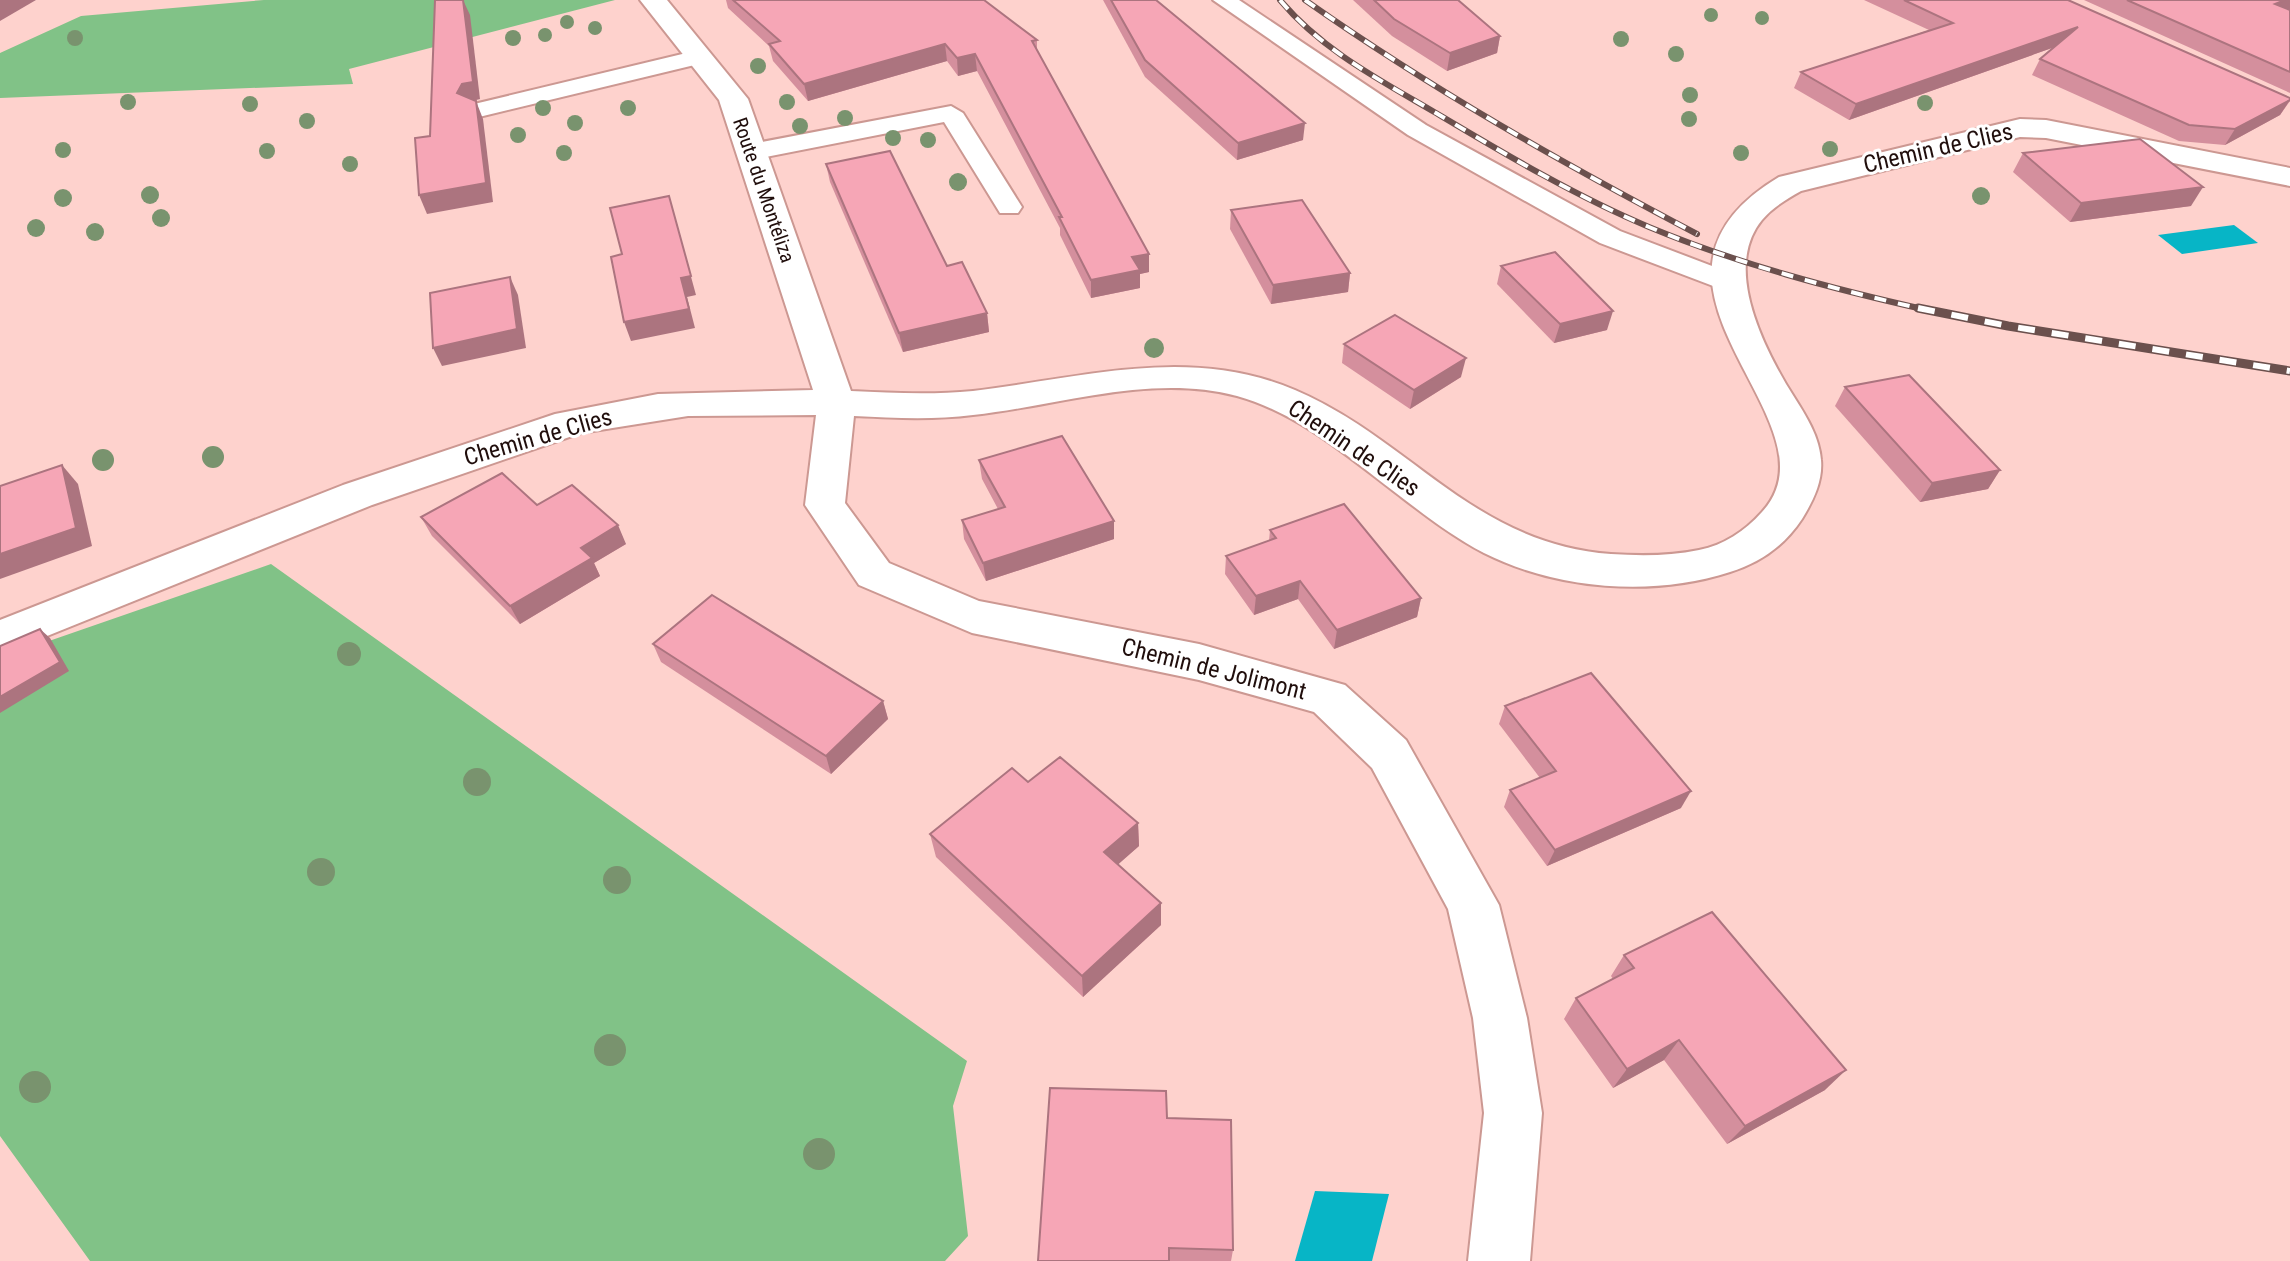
<svg xmlns="http://www.w3.org/2000/svg" width="2290" height="1261" viewBox="0 0 2290 1261" font-family="'Roboto Condensed',sans-serif">
<style>
.green{fill:#81c287}
.water{fill:#07b5c6}
.lines{fill:none;stroke-linecap:round;stroke-linejoin:round}
.lane-casing{stroke:#cc9892;stroke-width:4}
.street-casing{stroke:#cc9892;stroke-width:4}
.lane{fill:#fff;fill-rule:evenodd}
.street{fill:#fff;fill-rule:evenodd}
.rail-far1-casing{stroke:#6b504d;stroke-width:6}
.rail-casing{stroke:#6b504d;stroke-width:9}
.rail-far1{stroke:#fff;stroke-width:4;stroke-dasharray:12;stroke-linecap:butt}
.rail{stroke:#fff;stroke-width:6;stroke-dasharray:17;stroke-linecap:butt}
.tree{fill:#79936e}
.wall{fill:#d48f9d}
.shaded-wall{fill:#ac747f}
.building{fill:#f6a6b6;stroke:#ac747f;stroke-width:2}
.labels{text-anchor:middle;dominant-baseline:central;stroke-width:6;stroke-linejoin:round;paint-order:stroke}
.far-street-label{font-size:20px;fill:#200e0c;stroke:#fff}
.street-label{font-size:24px;fill:#200e0c;stroke:#fff}
</style>
<rect width="100%" height="100%" fill="#fed2cd"/>
<!-- green -->
<g class="green">
<polygon points="264,0 615,0 349,69 353,84 0,98 0,53 81,16"/>
<polygon points="271,564 967,1061 953,1106 968,1236 945,1261 90,1261 0,1136 0,658"/>
</g>
<!-- water -->
<g class="water">
<polygon points="2234,225 2258,243 2182,254 2158,235"/>
<polygon points="1315,1191 1389,1194 1372,1261 1295,1261"/>
</g>
<g class="lines">
<!-- lane casing -->
<g class="lane-casing">
<g id="lane">
<polygon points="1213,0 1239,0 1426,125 1620,231 1741,277 1745,283 1741,289 1721,289 1600,243 1408,135"/>
<polygon points="699,50 710,57 707,62 479,117 467,110 470,105"/>
<polygon points="951,106 963,113 1022,207 1018,213 1000,213 944,122 751,160 738,152 751,144"/>
</g>
</g>
<!-- street casing -->
<g class="street-casing">
<path id="street" d="M640,0H667L748,99L851,391C892,393 932,395 973,391C1082,378 1189,345 1295,390C1412,440 1473,544 1611,554C1641,556 1670,556 1699,550C1724,545 1745,531 1762,512C1846,421 1599,285 1779,177L2020,119L2046,120L2290,168V186L2046,138L2020,137L1801,191C1787,199 1773,207 1762,220C1724,266 1761,341 1786,384C1800,407 1819,432 1821,460C1823,481 1813,501 1802,519C1785,545 1760,563 1730,572C1653,597 1558,590 1484,553C1451,536 1421,512 1392,490C1345,454 1295,412 1237,396C1151,373 1058,406 973,415C933,420 894,418 854,416L845,503L889,563L979,601L1199,644L1345,685L1406,740L1499,905L1527,1018L1542,1113L1530,1261H1468L1484,1113L1473,1018L1448,909L1372,768L1314,712L1199,680L972,633L859,585L805,505L816,415L688,416L581,433L372,505L0,655V620L343,485L555,414L658,394L813,390L719,100Z"/>
</g>
<!-- lane -->
<use href="#lane" class="lane"/>
<!-- street -->
<use href="#street" class="street"/>
<!-- rail-far1 casing -->
<g class="rail-far1-casing">
<g id="rail-far1">
<path d="M1280,0C1323,51 1380,80 1436,113C1505,154 1575,196 1649,227C1738,264 1833,289 1927,310"/>
<path d="M1305,0C1430,88 1562,163 1697,234"/>
</g>
</g>
<!-- rail casing -->
<g class="rail-casing">
<polyline id="rail" points="1918,308 2008,326 2290,371"/>
</g>
<!-- rail-far1 -->
<use href="#rail-far1" class="rail-far1"/>
<!-- rail -->
<use href="#rail" class="rail"/>
</g>
<!-- trees -->
<g class="tree">
<circle cx="1711" cy="15" r="7"/>
<circle cx="1762" cy="18" r="7"/>
<circle cx="567" cy="22" r="7"/>
<circle cx="595" cy="28" r="7"/>
<circle cx="545" cy="35" r="7"/>
<circle cx="75" cy="38" r="8"/>
<circle cx="513" cy="38" r="8"/>
<circle cx="1621" cy="39" r="8"/>
<circle cx="1676" cy="54" r="8"/>
<circle cx="758" cy="66" r="8"/>
<circle cx="1690" cy="95" r="8"/>
<circle cx="128" cy="102" r="8"/>
<circle cx="787" cy="102" r="8"/>
<circle cx="1925" cy="103" r="8"/>
<circle cx="250" cy="104" r="8"/>
<circle cx="543" cy="108" r="8"/>
<circle cx="628" cy="108" r="8"/>
<circle cx="845" cy="118" r="8"/>
<circle cx="1689" cy="119" r="8"/>
<circle cx="307" cy="121" r="8"/>
<circle cx="575" cy="123" r="8"/>
<circle cx="800" cy="126" r="8"/>
<circle cx="518" cy="135" r="8"/>
<circle cx="893" cy="138" r="8"/>
<circle cx="928" cy="140" r="8"/>
<circle cx="1830" cy="149" r="8"/>
<circle cx="63" cy="150" r="8"/>
<circle cx="267" cy="151" r="8"/>
<circle cx="564" cy="153" r="8"/>
<circle cx="1741" cy="153" r="8"/>
<circle cx="350" cy="164" r="8"/>
<circle cx="958" cy="182" r="9"/>
<circle cx="150" cy="195" r="9"/>
<circle cx="1981" cy="196" r="9"/>
<circle cx="63" cy="198" r="9"/>
<circle cx="161" cy="218" r="9"/>
<circle cx="36" cy="228" r="9"/>
<circle cx="95" cy="232" r="9"/>
<circle cx="1154" cy="348" r="10"/>
<circle cx="213" cy="457" r="11"/>
<circle cx="103" cy="460" r="11"/>
<circle cx="349" cy="654" r="12"/>
<circle cx="477" cy="782" r="14"/>
<circle cx="321" cy="872" r="14"/>
<circle cx="617" cy="880" r="14"/>
<circle cx="610" cy="1050" r="16"/>
<circle cx="35" cy="1087" r="16"/>
<circle cx="819" cy="1154" r="16"/>
</g>
<!-- wall -->
<g class="wall">
<polygon points="726,0 984,0 1037,40 1037,51 1149,272 1140,274 1140,288 1091,298 1060,235 1060,228 977,71 958,76 947,61 808,101 773,61 769,46 728,8"/>
<polygon points="1103,0 1156,0 1303,140 1237,160 1145,77"/>
<polygon points="1353,0 1458,0 1500,36 1497,53 1447,71 1392,36"/>
<polygon points="1864,0 2068,0 2290,98 2290,101 2280,115 2225,145 2179,141 2032,75 2040,59 2052,48 1849,120 1794,88 1801,72 1929,30"/>
<polygon points="2084,0 2290,0 2290,9 2289,9 2290,10 2290,93"/>
<polygon points="2023,153 2191,206 2070,222 2013,172"/>
<polygon points="826,164 947,266 987,313 989,332 903,352 830,182"/>
<polygon points="1231,210 1350,273 1348,292 1271,304 1230,229"/>
<polygon points="1501,266 1607,330 1554,343 1497,284"/>
<polygon points="1344,344 1461,377 1410,409 1342,363"/>
<polygon points="1845,387 2000,470 1988,489 1920,502 1835,406"/>
<polygon points="979,460 1114,539 986,581 964,539 962,520 998,509 982,479"/>
<polygon points="537,505 626,544 594,563 600,576 520,624 432,536 421,517"/>
<polygon points="1270,530 1421,598 1417,617 1334,649 1298,599 1254,615 1225,574 1226,556 1269,541"/>
<polygon points="653,644 883,701 888,719 831,774 661,662"/>
<polygon points="1505,706 1681,808 1547,866 1504,807 1510,790 1540,778 1499,724"/>
<polygon points="1028,782 1138,823 1139,846 1118,864 1161,903 1161,925 1083,997 936,857 930,834"/>
<polygon points="1624,955 1825,1090 1727,1144 1664,1060 1613,1088 1564,1019 1576,998 1613,979 1611,976"/>
<polygon points="1167,1118 1233,1250 1231,1261 1038,1261"/>
</g>
<!-- shaded-wall -->
<g class="shaded-wall">
<polygon points="0,0 36,0 0,21"/>
<polygon points="463,0 470,15 480,99 469,102 457,93"/>
<polygon points="2285,0 2290,0 2290,9 2265,20 2275,4"/>
<polygon points="2078,27 2069,42 1849,120 1856,104"/>
<polygon points="1500,36 1497,53 1447,71 1450,53"/>
<polygon points="945,44 947,61 808,101 804,84"/>
<polygon points="975,54 977,71 958,76 957,58"/>
<polygon points="2290,100 2280,115 2225,145 2235,129"/>
<polygon points="476,101 483,119 493,202 427,214 419,195"/>
<polygon points="1305,123 1303,140 1237,160 1238,143"/>
<polygon points="2203,187 2191,206 2070,222 2081,203"/>
<polygon points="669,196 696,295 687,297 695,328 631,341 624,322 681,278"/>
<polygon points="1149,254 1149,272 1140,274 1140,288 1091,298 1091,280 1132,257"/>
<polygon points="1350,273 1348,292 1271,304 1273,285"/>
<polygon points="510,277 518,295 526,348 442,366 433,348"/>
<polygon points="1613,311 1607,330 1554,343 1560,324"/>
<polygon points="987,313 989,332 903,352 899,333"/>
<polygon points="1466,358 1461,377 1410,409 1414,390"/>
<polygon points="62,465 78,484 92,546 0,579 0,554"/>
<polygon points="2000,470 1988,489 1920,502 1932,483"/>
<polygon points="1114,521 1114,539 986,581 983,563"/>
<polygon points="618,525 626,544 594,563 600,576 520,624 510,606 581,548"/>
<polygon points="1300,581 1298,599 1254,615 1256,596"/>
<polygon points="1421,598 1417,617 1334,649 1337,630"/>
<polygon points="40,629 50,638 69,671 0,713 0,697"/>
<polygon points="883,701 888,719 831,774 826,756"/>
<polygon points="1691,791 1681,808 1547,866 1555,850"/>
<polygon points="1138,823 1139,846 1105,876 1104,852"/>
<polygon points="1161,903 1161,925 1083,997 1082,976"/>
<polygon points="1679,1040 1664,1060 1613,1088 1627,1069"/>
<polygon points="1846,1070 1825,1090 1727,1144 1745,1126"/>
</g>
<!-- building -->
<g class="building">
<polygon points="435,0 463,0 473,82 462,84 457,93 476,101 486,183 419,195 415,138 430,136"/>
<polygon points="733,0 984,0 1037,40 1032,41 1149,254 1132,257 1140,270 1091,280 1059,217 1062,217 975,54 957,58 945,44 804,84 769,44 780,41"/>
<polygon points="1111,0 1156,0 1305,123 1238,143 1145,60"/>
<polygon points="1374,0 1458,0 1500,36 1450,53 1394,19"/>
<polygon points="1904,0 2068,0 2290,98 2290,100 2235,129 2189,125 2040,59 2078,27 1856,104 1801,72 1953,23"/>
<polygon points="2127,0 2285,0 2275,4 2290,10 2290,72"/>
<polygon points="2140,139 2203,187 2081,203 2023,153"/>
<polygon points="890,151 947,266 962,262 987,313 899,333 826,164"/>
<polygon points="669,196 691,276 681,278 689,309 624,322 611,257 622,254 610,208"/>
<polygon points="1302,200 1350,273 1273,285 1231,210"/>
<polygon points="1555,252 1613,311 1560,324 1501,266"/>
<polygon points="510,277 517,329 433,348 430,293"/>
<polygon points="1395,315 1466,358 1414,390 1344,344"/>
<polygon points="1909,375 2000,470 1932,483 1845,387"/>
<polygon points="1062,436 1114,521 983,563 962,520 1005,507 979,460"/>
<polygon points="62,465 76,528 0,554 0,486"/>
<polygon points="502,473 537,505 572,485 618,525 581,548 592,558 510,606 421,517"/>
<polygon points="1344,504 1421,598 1337,630 1300,581 1256,596 1226,556 1276,538 1270,530"/>
<polygon points="712,595 883,701 826,756 653,644"/>
<polygon points="40,629 60,662 0,697 0,646"/>
<polygon points="1591,673 1691,791 1555,850 1510,790 1556,771 1505,706"/>
<polygon points="1060,757 1138,823 1104,852 1161,903 1082,976 930,834 1012,768 1028,782"/>
<polygon points="1712,912 1846,1070 1745,1126 1679,1040 1627,1069 1576,998 1634,968 1624,955"/>
<polygon points="1050,1088 1166,1091 1167,1118 1231,1120 1233,1250 1169,1248 1169,1261 1038,1261"/>
</g>
<g class="labels">
<!-- far-street labels -->
<g class="far-street-label">
<text transform="translate(764 190) rotate(71)">Route du Montéliza</text>
</g>
<!-- street labels -->
<g class="street-label">
<text transform="translate(1938 148) rotate(-13)">Chemin de Clies</text>
<text transform="translate(538 437) rotate(-16)">Chemin de Clies</text>
<text transform="translate(1354 448) rotate(34)">Chemin de Clies</text>
<text transform="translate(1214 669) rotate(14)">Chemin de Jolimont</text>
</g>
</g>
</svg>
